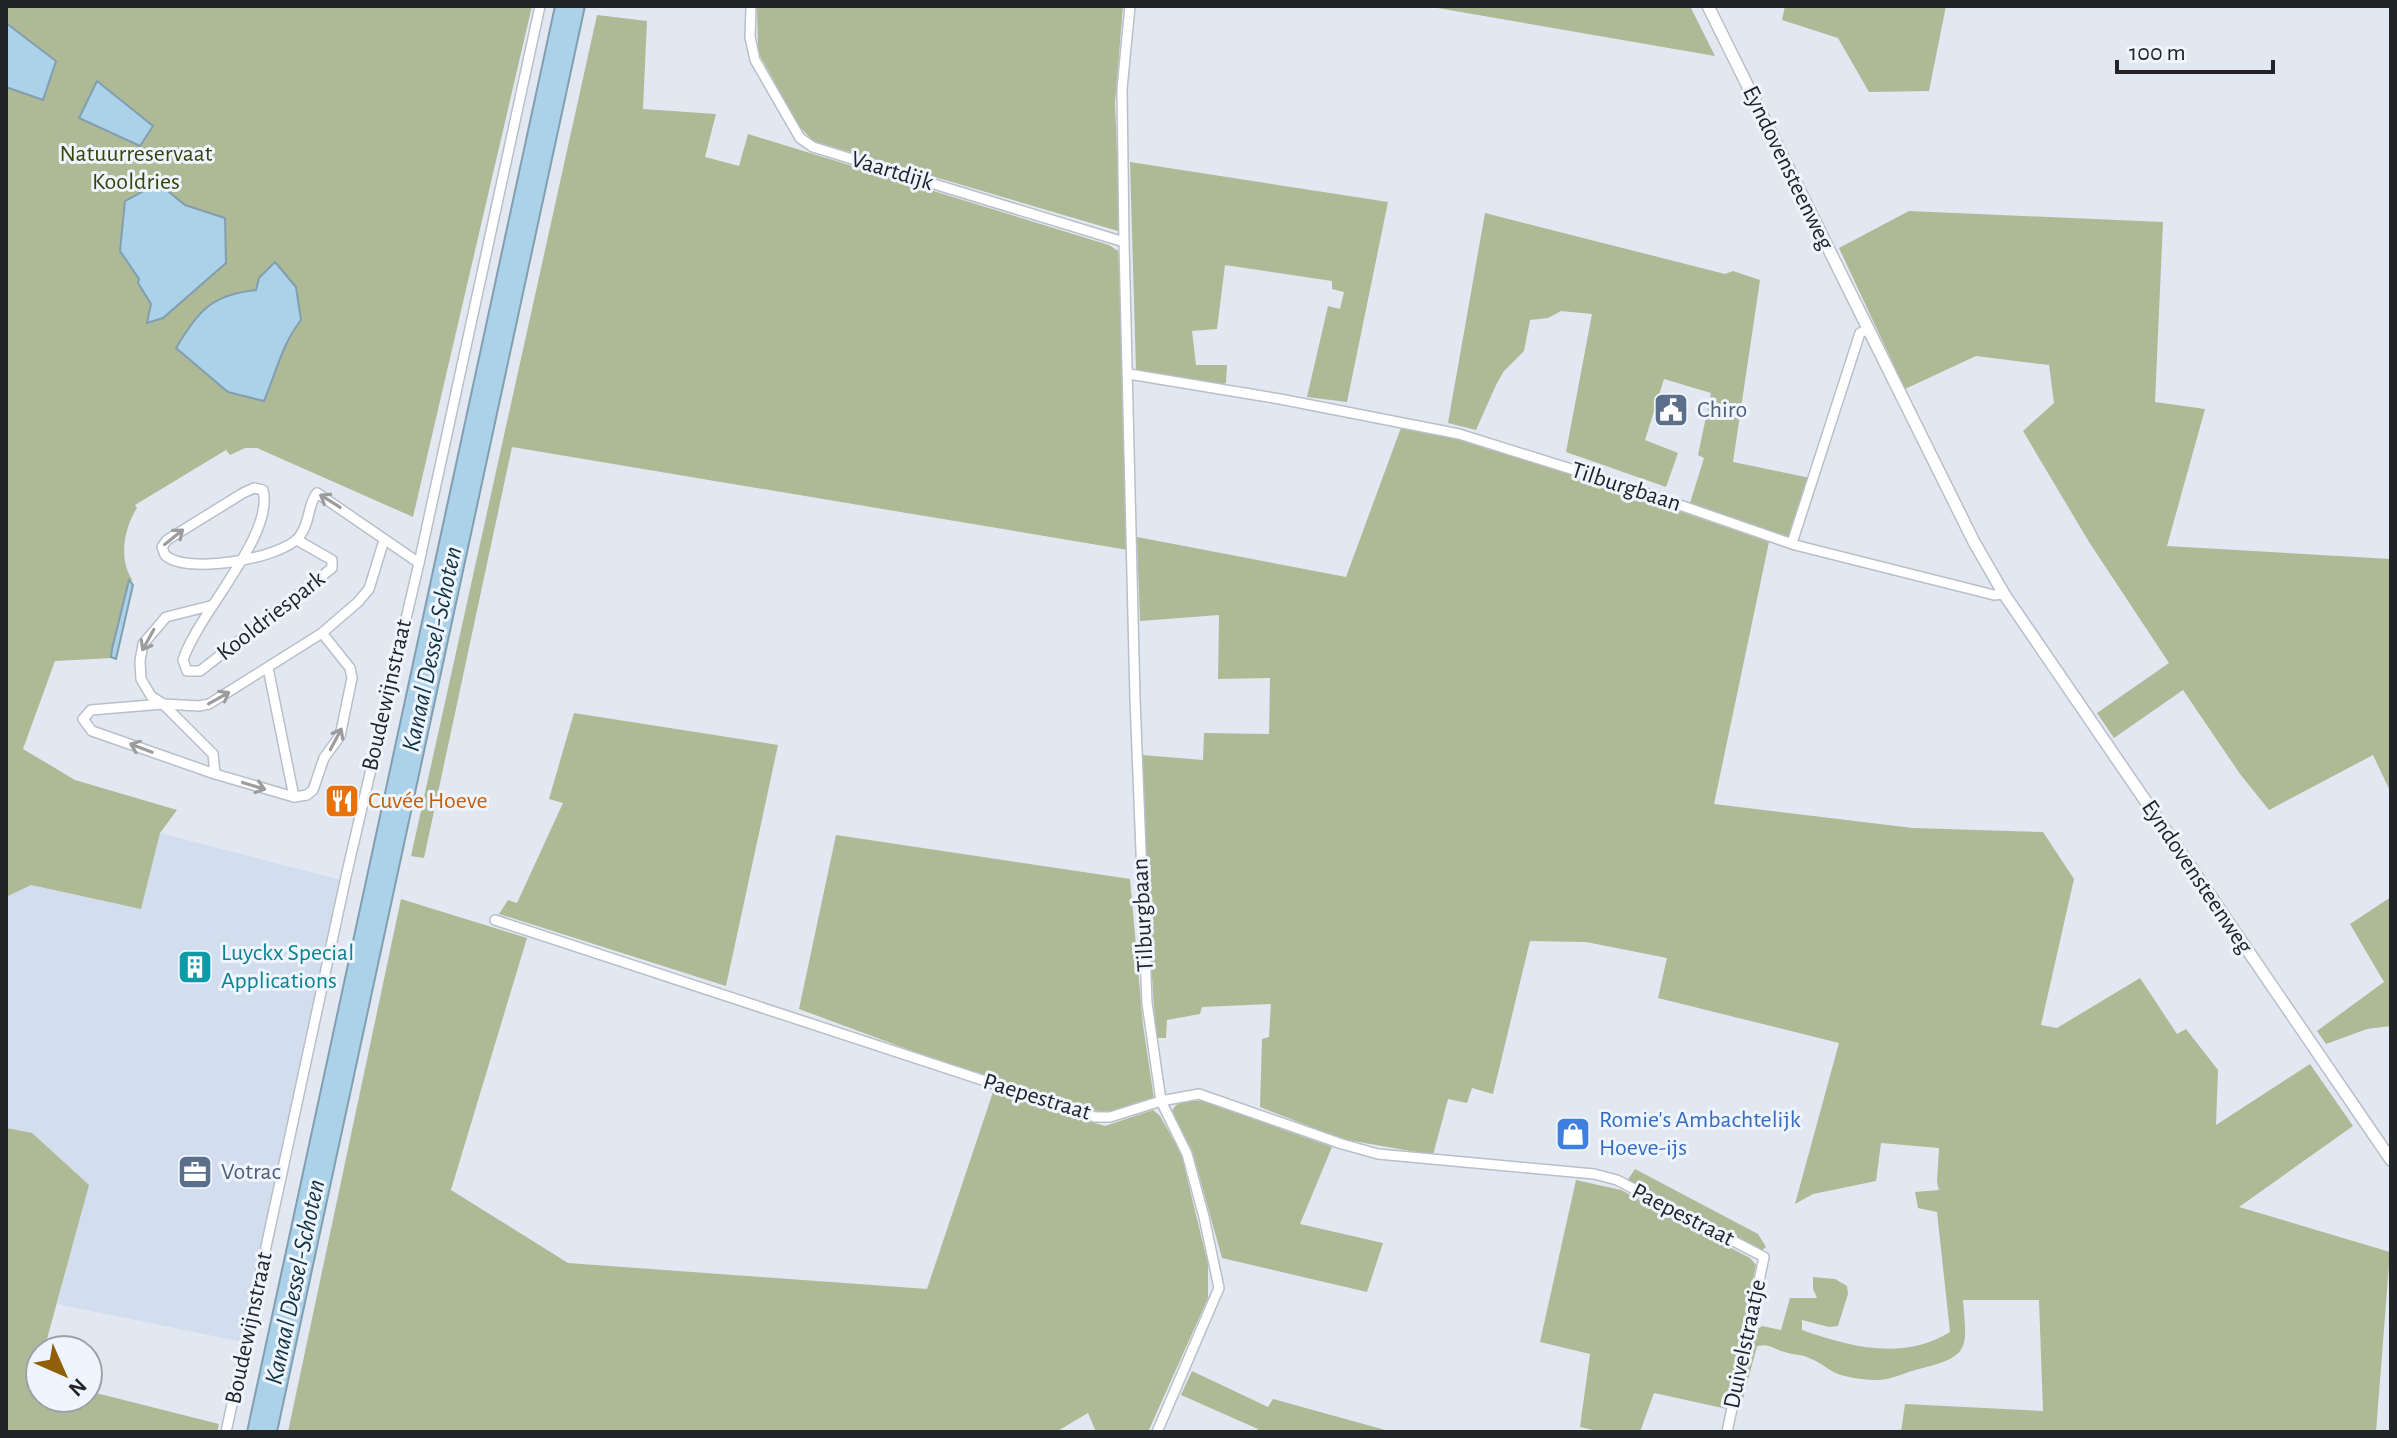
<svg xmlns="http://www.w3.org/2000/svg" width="2397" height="1438" viewBox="0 0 2397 1438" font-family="'Alegreya Sans',sans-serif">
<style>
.built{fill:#d2ddee}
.green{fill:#aeb996}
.water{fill:#abd2e9;stroke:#829eaf;stroke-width:2}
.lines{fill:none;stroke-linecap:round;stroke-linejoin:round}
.minor-casing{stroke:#b8bfc9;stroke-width:12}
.tertiary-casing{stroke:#b8bfc9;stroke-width:14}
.minor{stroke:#fff;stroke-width:9}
.tertiary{stroke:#fff;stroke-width:11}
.oneway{stroke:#9c9c9e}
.labels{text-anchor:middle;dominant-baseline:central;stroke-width:6;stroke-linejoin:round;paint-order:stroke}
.park-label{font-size:24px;fill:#364408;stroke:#eff5fe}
.street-label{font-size:24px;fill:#222428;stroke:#eff5fe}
.service-label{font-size:24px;fill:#4e5e75;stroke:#eff5fe;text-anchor:start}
.food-label{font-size:24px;fill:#c56008;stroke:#eff5fe;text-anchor:start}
.culture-label{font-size:24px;fill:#0d838f;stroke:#eff5fe;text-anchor:start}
.shop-label{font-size:24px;fill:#366cbe;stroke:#eff5fe;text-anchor:start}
.water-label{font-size:26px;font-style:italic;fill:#103242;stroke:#eff5fe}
</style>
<rect width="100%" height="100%" fill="#e1e8f2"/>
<!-- built -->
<polygon class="built" points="160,833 341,880 243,1342 57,1304 89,1185 6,1128 6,897 30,885 141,909"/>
<!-- green -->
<g class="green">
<path d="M6,6H532L413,517L257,448H245L230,455L226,450L135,505L137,508C124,528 118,560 133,581L129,580L112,649L113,658L55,661L23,749L75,780L177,810L160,833L141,909L31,885L6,897Z"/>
<polygon points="757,6 1123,6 1115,103 1120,225 1118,231 813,141 798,125 758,52"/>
<polygon points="1426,6 1690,6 1715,56"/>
<polygon points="1785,6 1946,6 1929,91 1869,92 1838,38 1782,20"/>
<polygon points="597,15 647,21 643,109 716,114 705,157 739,166 748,134 1109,245 1118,251 1123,356 1128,550 512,447 424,858 411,856"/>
<polygon points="1130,162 1388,202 1347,402 1307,397 1328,306 1340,309 1344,292 1332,289 1332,281 1225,265 1217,329 1192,331 1196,365 1227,365 1226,383 1221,385 1136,371"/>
<polygon points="1909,211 2163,222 2155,402 2205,409 2167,546 2391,559 2391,793 2373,755 2269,810 2240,774 2183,690 2114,738 2097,713 2169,663 2089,542 2023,431 2054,403 2049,365 1976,356 1905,389 1839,248"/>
<polygon points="1485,213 1725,274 1733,271 1760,280 1733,462 1810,478 1790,536 1784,539 1690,503 1704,458 1698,455 1711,393 1664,379 1645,440 1678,453 1666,487 1566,452 1592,314 1561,311 1548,318 1530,320 1524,351 1504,371 1496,385 1476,430 1448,423"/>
<path d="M1402,425L1444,432L1525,458L1769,542L1714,804L1913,828L2043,832L2074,879L2041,1025L2057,1028L2140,978L2177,1034L2186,1029L2218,1070L2216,1125L2310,1064L2353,1126L2239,1207L2390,1252L2376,1432H1901L1905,1404L2043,1411L2039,1300H1963C1967,1349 1971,1356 1919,1369C1903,1373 1890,1381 1872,1380C1859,1379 1841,1377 1830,1370C1823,1365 1817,1361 1809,1358C1802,1354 1793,1355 1785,1352C1773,1349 1770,1343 1757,1346L1740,1410H1736L1752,1333L1762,1326L1781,1330L1790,1298H1817L1813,1289V1277L1835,1279L1847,1286L1848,1294L1838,1326L1829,1327L1802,1320V1330C1850,1347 1903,1361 1950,1332L1937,1212L1918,1208L1915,1192L1939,1190L1937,1182L1939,1148L1881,1143L1876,1181L1813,1194L1795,1204L1839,1043L1658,998L1667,958L1586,942L1530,941L1493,1094L1472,1088L1467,1103L1448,1099L1433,1155L1342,1139L1260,1107L1262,1039L1269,1037L1271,1004L1202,1007L1200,1014L1167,1020L1166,1038H1156L1149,931L1142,755L1203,760L1204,733L1269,734L1270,678L1218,679L1219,615L1140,621L1137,537L1346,577Z"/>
<polygon points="574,713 778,745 726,986 499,914 508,900 517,903 563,803 549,799"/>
<polygon points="836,835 1130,879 1143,1025 1154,1099 1111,1112 1090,1110 915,1052 799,1009"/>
<polygon points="2391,897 2391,1026 2367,1029 2326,1044 2317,1031 2384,982 2350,924"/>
<polygon points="401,899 527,938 451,1190 568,1263 927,1289 993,1092 1105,1126 1153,1110 1160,1116 1181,1153 1208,1264 1208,1298 1148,1432 1096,1432 1088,1413 1056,1432 288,1432"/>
<polygon points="1186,1101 1203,1101 1332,1147 1300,1224 1383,1243 1367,1292 1222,1258 1192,1150 1171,1112 1176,1105"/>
<polygon points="6,1128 32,1133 89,1185 44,1350 40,1350 37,1377 40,1379 40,1398 88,1398 88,1391 219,1424 217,1432 6,1432"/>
<polygon points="1635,1169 1758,1234 1766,1247 1761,1251 1627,1181"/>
<polygon points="1576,1180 1621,1190 1750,1258 1756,1265 1727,1409 1654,1393 1640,1432 1602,1432 1580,1427 1590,1354 1540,1342"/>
<polygon points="1192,1371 1268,1407 1273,1399 1389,1431 1257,1432 1258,1429 1181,1395"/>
</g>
<!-- water -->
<g class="water">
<polygon points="555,6 585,6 277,1432 247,1432"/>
<polygon points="6,23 56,61 43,100 6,87"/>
<polygon points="97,81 153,126 140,146 79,118"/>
<polygon points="158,183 185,205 225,218 226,263 163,318 147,323 151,304 138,283 139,279 120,251 125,201"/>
<path d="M275,262L296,287L301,320C282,344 276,373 264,401L228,392L176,348C199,311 210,295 256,290L259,278Z"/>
<polygon points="129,580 133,585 116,659 111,657 112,649"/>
</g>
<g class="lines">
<!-- minor casing -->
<g class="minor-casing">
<g id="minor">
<polyline points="751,6 750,37 755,60 800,138 813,147 1124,242"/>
<polyline points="1130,6 1122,89 1124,242 1135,699 1147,1003 1161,1101 1187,1154 1204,1217 1219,1288 1157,1432"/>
<polyline points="1129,374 1280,399 1459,434 1622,485 1795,545 1994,595 2004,594"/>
<path d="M297,540L332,560V568L200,671H187L183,660C198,613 275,535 263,490L254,488L243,493L167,540L162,547L165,555C185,575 281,559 299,537C311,522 307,505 317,493L419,563"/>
<polyline points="1792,543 1860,333 1868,329"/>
<polyline points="210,606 166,617 143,644 140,661 141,679 151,696 163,704 213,754 215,774"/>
<polyline points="322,633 209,704 199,706 163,704 91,710 83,719 92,731 215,774 294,797 307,795 313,790 324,758 340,736 352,678 350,668 322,633 358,602 369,589 384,540"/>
<polyline points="268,668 294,797"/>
<polyline points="495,920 1095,1117 1110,1117 1161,1101 1199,1094 1342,1144 1378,1154 1594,1174 1617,1180 1764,1257 1727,1432"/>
<polyline points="226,1432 347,872 419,563 540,6"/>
</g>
</g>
<!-- tertiary casing -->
<g class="tertiary-casing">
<polyline id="tertiary" points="1708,6 1974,542 2004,594 2391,1160"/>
</g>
<!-- minor -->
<use href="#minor" class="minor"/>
<!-- tertiary -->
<use href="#tertiary" class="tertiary"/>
</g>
<!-- one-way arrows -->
<defs><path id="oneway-shaft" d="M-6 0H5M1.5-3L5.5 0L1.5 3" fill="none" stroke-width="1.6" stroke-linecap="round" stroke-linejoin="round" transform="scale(2)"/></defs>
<g class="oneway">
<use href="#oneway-shaft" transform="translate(330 501) rotate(-148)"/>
<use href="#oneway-shaft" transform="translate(174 537) rotate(-39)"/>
<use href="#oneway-shaft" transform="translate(148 640) rotate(119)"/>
<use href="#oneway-shaft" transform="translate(219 698) rotate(-29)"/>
<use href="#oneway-shaft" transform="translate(336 739) rotate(-62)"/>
<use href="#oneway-shaft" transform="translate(141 748) rotate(-159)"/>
<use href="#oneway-shaft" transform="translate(254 786) rotate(17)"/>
</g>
<!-- icons -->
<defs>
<g id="civic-square" transform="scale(1.8)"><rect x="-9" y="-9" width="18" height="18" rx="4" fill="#5c6f8a" stroke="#eff5fe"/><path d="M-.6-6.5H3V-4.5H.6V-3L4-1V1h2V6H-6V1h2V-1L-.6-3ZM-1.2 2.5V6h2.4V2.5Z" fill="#fff"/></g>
<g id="restaurant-square" transform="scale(1.8)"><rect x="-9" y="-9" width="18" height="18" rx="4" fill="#e8710a" stroke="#eff5fe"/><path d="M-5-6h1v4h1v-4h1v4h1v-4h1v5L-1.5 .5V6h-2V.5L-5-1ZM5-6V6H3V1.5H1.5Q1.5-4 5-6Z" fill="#fff"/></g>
<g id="building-square" transform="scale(1.8)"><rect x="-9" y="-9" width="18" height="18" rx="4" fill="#0f9aa8" stroke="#eff5fe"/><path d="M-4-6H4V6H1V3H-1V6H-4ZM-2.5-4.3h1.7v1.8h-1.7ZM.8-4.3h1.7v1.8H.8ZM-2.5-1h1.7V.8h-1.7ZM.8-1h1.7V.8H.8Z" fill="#fff"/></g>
<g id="shop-square" transform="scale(1.8)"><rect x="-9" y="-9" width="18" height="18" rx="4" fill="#3f7fe0" stroke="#eff5fe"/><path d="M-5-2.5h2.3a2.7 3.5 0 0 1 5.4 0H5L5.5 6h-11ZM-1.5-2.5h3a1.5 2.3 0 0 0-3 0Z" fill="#fff"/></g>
<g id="office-square" transform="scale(1.8)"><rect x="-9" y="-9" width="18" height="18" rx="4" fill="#5c6f8a" stroke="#eff5fe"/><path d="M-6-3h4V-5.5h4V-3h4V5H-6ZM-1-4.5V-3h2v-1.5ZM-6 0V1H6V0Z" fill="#fff"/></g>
</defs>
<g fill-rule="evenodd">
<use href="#civic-square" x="1671" y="410"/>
<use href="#restaurant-square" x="342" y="801"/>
<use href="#building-square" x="195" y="967"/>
<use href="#shop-square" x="1573" y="1134"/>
<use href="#office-square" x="195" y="1172"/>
</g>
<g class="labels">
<!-- park labels -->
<g class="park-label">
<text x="136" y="154">Natuurreservaat<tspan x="136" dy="28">Kooldries</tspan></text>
</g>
<!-- street labels -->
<g class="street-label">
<text transform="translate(1788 168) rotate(64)">Eyndovensteenweg</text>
<text transform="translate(892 171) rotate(17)">Vaartdijk</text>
<text transform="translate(1626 487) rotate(18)">Tilburgbaan</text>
<text transform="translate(271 616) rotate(-38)">Kooldriespark</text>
<text transform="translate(387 695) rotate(-77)">Boudewijnstraat</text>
<text transform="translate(2197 877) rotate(56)">Eyndovensteenweg</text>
<text transform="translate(1143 915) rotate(-93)">Tilburgbaan</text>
<text transform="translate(1037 1097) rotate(17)">Paepestraat</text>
<text transform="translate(1683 1215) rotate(27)">Paepestraat</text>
<text transform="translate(249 1328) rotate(-78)">Boudewijnstraat</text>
<text transform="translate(1745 1344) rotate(-78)">Duivelstraatje</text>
</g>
<!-- service labels -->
<g class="service-label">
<text x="1697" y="410">Chiro</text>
<text x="221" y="1172">Votrac</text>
</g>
<!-- food labels -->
<g class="food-label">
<text x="368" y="801">Cuvée Hoeve</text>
</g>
<!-- culture labels -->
<g class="culture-label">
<text x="221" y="953">Luyckx Special<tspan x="221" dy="28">Applications</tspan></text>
</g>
<!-- shop labels -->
<g class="shop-label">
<text x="1599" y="1120">Romie's Ambachtelijk<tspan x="1599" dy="28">Hoeve-ijs</tspan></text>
</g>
<!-- water labels -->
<g class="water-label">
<text transform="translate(432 649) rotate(-78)">Kanaal Dessel-Schoten</text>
<text transform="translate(295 1282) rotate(-78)">Kanaal Dessel-Schoten</text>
</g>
</g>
<!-- border -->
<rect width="2397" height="1438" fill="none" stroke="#222428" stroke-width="16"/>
<!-- north arrow -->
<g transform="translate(64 1374) rotate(135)"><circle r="38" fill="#eff5fe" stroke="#9da1a8" stroke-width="2"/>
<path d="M0-6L14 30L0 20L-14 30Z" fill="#8f6009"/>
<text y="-12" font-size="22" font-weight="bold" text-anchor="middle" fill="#222428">N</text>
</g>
<!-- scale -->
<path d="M2117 60v12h156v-12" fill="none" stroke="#222428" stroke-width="4"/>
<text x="2129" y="60" font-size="24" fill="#222428" stroke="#eff5fe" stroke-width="6" paint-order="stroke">100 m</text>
</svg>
